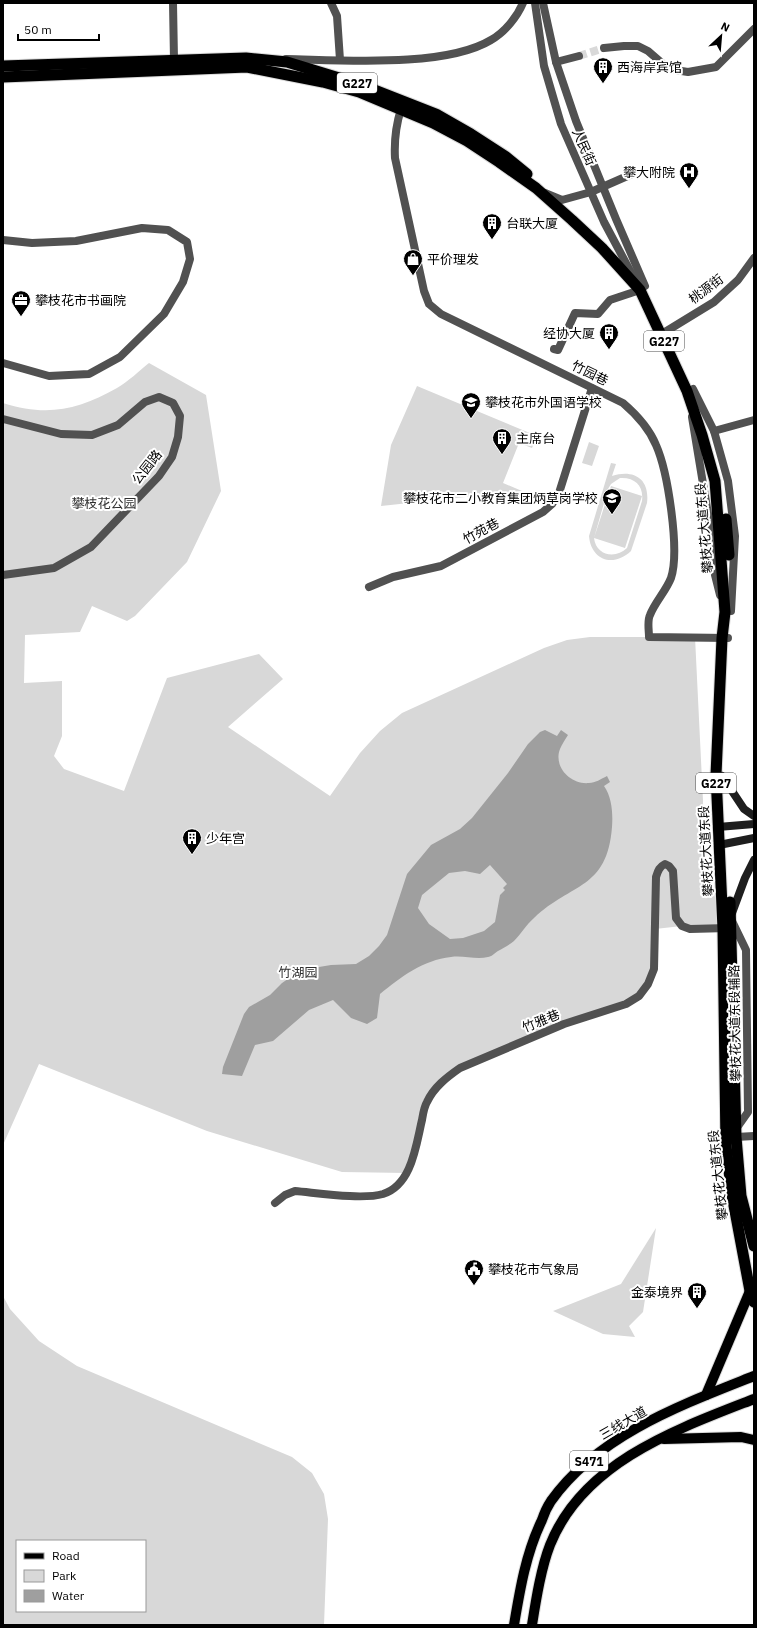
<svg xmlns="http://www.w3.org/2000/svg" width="757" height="1628" viewBox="0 0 757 1628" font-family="'IBM Plex Sans','Noto Sans SC',sans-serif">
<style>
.green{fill:#d8d8d8;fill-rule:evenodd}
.water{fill:#9f9f9f;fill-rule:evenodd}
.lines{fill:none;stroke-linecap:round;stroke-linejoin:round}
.minor-tunnel{stroke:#d9d9d9;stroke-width:8;stroke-dasharray:8 4;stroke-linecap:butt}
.primary-casing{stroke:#dbdbdb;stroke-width:12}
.trunk-casing{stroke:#dbdbdb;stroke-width:13}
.minor{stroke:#515151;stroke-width:8}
.tertiary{stroke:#515151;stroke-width:8}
.secondary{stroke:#1e1e1e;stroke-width:8}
.primary{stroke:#000;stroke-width:10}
.trunk{stroke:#000;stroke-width:11}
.labels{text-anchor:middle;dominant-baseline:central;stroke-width:4;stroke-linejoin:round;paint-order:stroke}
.shield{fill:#fff;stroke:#4c4c4c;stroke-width:1}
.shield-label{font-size:12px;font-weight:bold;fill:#000}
.poi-label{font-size:13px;fill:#000;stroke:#fff;text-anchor:start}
.street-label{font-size:13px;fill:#000;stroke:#fff}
.park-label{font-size:13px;fill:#2f2f2f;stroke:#fff}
</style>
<rect width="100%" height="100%" fill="#fff"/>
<!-- green -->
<g class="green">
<path d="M149,363L206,395L221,491L187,562L135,616L127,621L92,606L80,632L25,635L24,683L62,681V736L54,756L64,769L124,791L167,678L259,654L283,679L228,727L330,796L360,753L380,731L402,713L544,648L567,640L590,637H695L703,801L702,846L723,929L682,926L655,929L654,969L639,996L461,1068L435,1088L406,1173L342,1172L207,1131L39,1064L3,1145V403C47,417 78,410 117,388C129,381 139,371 149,363Z"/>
<polygon points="417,386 537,436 532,448 519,443 503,483 522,491 381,506 391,445"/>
<polygon points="589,442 599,446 592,466 582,463"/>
<path d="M611,463L616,464L612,476C634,469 650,479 647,503L631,551C613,568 591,560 589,536ZM620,478C635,477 644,486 642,501L627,548C616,559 596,556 594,538L625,548L642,496L611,486L594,538L608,489L611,484Z"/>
<polygon points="656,1228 643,1312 629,1326 635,1337 603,1334 553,1311 621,1284"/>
<path d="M3,1296L10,1309L39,1341L77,1366L292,1457L312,1473L324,1494L328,1519L324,1625H3ZM17,1541H145V1611H17Z"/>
</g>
<!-- water -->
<path class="water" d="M545,730L557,736L561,730L568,735C565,740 562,744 560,749C553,767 571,785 589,783C595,783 601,779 607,776L610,782L604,786C612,797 613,814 612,827C607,890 572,882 534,918C526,925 521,934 514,941C509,945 503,948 498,951C495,953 491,957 488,957C476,960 463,955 451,957C423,960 401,977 380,994L377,1018L367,1024L351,1018L333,1000L309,1010L273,1041L255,1045L242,1076L222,1074L223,1067L244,1014L249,1007L270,995L282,983L301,970L331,965L356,964L369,956L379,946L387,935L407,874L431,845L460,829L472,818L508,773L528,744L540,732ZM490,865L507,884L503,888L505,890L500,895L495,922L484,931L463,938L450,939L429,924L418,908L422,895L449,873L465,871L480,874Z"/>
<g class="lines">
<!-- minor-tunnel -->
<polyline class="minor-tunnel" points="579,56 604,48"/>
<!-- primary casing -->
<g class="primary-casing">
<g id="primary">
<polyline points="706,1395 750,1291"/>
<polyline points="664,1439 741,1437 754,1440"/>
<path d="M514,1625C520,1589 526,1553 542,1520C544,1514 547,1507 551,1501C598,1435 681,1405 754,1376"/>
<path d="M532,1625C536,1600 541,1568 550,1545C583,1462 677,1429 754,1399"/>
</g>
</g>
<!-- trunk casing -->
<g class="trunk-casing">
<g id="trunk">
<polyline points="3,66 246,58 287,62 362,85 436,114 471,134 505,156 527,174"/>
<polyline points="3,77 247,67 323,82 359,92 433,123 467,141 499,162 536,188 572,220 602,248 640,290 687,391 702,435 715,481 725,612 722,638 716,775 723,929 726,1146 732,1195 750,1291 754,1302"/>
<polyline points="726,519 729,555"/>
<polyline points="730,902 736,1137 741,1196 754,1246"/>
</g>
</g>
<!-- minor -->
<g class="minor">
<polyline points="173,3 174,60"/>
<polyline points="331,3 337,16 340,60"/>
<polyline points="604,48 624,46 638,46 648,51 663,64 675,70 688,72 716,67 754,29"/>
<polyline points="556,62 579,56"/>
<path d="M401,109C396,125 394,140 395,158L424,291L429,304L441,314L623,403C637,415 649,428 656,445C668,472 680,551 671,578C666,591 655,602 650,615C647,621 649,630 649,637L728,638"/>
<polyline points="3,240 32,243 76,241 142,228 168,230 187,242 190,259 183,282 164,314 120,357 89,374 49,376 3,363"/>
<polyline points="665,332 714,302 738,280 754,258"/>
<polyline points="554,349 558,350 575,313 598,314 610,300 640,290"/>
<polyline points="3,419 61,434 92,435 118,425 145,402 159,397 173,403 180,416 178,437 172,457 159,476 91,547 54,568 3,575"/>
<polyline points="714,431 754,420"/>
<polyline points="369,587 393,577 441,566 543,512 552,504 559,493 592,388"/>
<path d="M275,1203L285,1195L295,1191C318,1193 362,1200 383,1194C412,1185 416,1145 422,1120C423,1114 424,1107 427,1102C434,1087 447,1077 460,1068L564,1024L626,1004L639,996L648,984L654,969L656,877C658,871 659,867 665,864L669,866L673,871L676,918L682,926L690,929L728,928"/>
</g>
<!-- tertiary -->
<g class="tertiary">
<polyline points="535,3 544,66 561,124 604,222 635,280"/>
<polyline points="543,3 556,62 576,121 616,219 645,286"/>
<path d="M286,59C341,60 445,68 491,40C505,32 517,17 523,3"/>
<polyline points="545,193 562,200 591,192 632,174"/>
<polyline points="693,389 714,431 728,481 735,536 731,611"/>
<polyline points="692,417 709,520 715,575 720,595"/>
<polyline points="732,921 746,950 748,1112 736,1129"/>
<polyline points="736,1137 754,1136"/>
</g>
<!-- secondary -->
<g class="secondary">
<polyline points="722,776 744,809 754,816"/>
<polyline points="718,827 754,824"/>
<polyline points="719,845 754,838"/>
<polyline points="732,913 745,878 754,860"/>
</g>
<!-- primary -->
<use href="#primary" class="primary"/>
<!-- trunk -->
<use href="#trunk" class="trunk"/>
</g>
<!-- icons -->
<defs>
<g id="building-pin" transform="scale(1)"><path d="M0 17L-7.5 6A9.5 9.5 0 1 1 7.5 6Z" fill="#000" stroke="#fff"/><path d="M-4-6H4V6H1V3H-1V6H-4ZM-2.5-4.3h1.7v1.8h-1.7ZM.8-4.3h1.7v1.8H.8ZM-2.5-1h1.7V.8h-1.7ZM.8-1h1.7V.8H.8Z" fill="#fff"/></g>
<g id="hospital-pin" transform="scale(1)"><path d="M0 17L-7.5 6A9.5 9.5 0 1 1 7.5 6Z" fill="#000" stroke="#fff"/><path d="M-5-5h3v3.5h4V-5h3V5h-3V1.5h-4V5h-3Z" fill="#fff"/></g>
<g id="shop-pin" transform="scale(1)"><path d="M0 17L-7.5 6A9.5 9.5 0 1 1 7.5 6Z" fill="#000" stroke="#fff"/><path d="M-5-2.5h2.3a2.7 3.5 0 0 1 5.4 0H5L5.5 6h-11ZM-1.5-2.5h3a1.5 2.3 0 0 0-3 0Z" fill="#fff"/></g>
<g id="office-pin" transform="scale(1)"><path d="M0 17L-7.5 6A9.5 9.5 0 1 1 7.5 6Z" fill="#000" stroke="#fff"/><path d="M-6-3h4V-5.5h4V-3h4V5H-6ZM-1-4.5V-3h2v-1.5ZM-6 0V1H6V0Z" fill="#fff"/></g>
<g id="school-pin" transform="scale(1)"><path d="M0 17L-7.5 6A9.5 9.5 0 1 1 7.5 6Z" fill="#000" stroke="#fff"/><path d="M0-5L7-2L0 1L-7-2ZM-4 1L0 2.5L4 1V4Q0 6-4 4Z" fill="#fff"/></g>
<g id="civic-pin" transform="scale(1)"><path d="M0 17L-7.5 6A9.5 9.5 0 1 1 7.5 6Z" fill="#000" stroke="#fff"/><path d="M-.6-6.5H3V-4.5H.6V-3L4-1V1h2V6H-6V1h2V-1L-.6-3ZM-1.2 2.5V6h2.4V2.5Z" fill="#fff"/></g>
</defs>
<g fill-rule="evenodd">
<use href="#building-pin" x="603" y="67"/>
<use href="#hospital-pin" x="689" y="172"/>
<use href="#building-pin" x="492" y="223"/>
<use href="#shop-pin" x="413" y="259"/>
<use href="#office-pin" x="21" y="300"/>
<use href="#building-pin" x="609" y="333"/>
<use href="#school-pin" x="471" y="402"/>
<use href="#building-pin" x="502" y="438"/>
<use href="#school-pin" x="612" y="498"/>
<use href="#building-pin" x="192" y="838"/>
<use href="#civic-pin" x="474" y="1269"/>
<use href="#building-pin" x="697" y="1292"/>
</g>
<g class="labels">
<!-- shield labels -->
<g class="shield">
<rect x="337" y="73" width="40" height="20" rx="3"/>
<rect x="644" y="331" width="40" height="20" rx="3"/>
<rect x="696" y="773" width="40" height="20" rx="3"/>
<rect x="570" y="1451" width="38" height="20" rx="3"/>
</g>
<g class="shield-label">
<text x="357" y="83">G227</text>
<text x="664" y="341">G227</text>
<text x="716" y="783">G227</text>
<text x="589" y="1461">S471</text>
</g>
<!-- poi labels -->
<g class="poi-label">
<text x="617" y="67">西海岸宾馆</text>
<text x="675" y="172" text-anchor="end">攀大附院</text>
<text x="506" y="223">台联大厦</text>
<text x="427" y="259">平价理发</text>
<text x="35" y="300">攀枝花市书画院</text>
<text x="595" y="333" text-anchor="end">经协大厦</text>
<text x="485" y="402">攀枝花市外国语学校</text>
<text x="516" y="438">主席台</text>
<text x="598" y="498" text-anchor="end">攀枝花市二小教育集团炳草岗学校</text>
<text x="206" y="838">少年宫</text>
<text x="488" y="1269">攀枝花市气象局</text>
<text x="683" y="1292" text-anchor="end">金泰境界</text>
</g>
<!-- street labels -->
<g class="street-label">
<text transform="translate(584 147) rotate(66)">人民街</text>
<text transform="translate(706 289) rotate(-37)">桃源街</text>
<text transform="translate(590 373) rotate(26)">竹园巷</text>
<text transform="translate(147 467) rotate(-52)">公园路</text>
<text transform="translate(704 528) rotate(-95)">攀枝花大道东段</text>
<text transform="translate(481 531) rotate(-28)">竹苑巷</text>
<text transform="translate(706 851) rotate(-93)">攀枝花大道东段</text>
<text transform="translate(541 1021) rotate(-22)">竹雅巷</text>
<text transform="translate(735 1023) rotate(-91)">攀枝花大道东段辅路</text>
<text transform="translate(718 1175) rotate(-96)">攀枝花大道东段</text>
<text transform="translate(623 1423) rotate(-30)">三线大道</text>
</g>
<!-- park labels -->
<g class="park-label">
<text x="104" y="503">攀枝花公园</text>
<text x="298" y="972">竹湖园</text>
</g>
</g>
<!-- border -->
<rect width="757" height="1628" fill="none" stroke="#000000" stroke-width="8"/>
<!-- legend -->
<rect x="16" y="1540" width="130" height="72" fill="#ffffff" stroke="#999999"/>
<rect x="24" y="1553" width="20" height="6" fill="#000000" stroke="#999999"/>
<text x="52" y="1560" font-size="12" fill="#000000">Road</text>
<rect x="24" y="1570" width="20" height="12" fill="#d8d8d8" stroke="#999999"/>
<text x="52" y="1580" font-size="12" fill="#000000">Park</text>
<rect x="24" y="1590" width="20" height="12" fill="#9f9f9f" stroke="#999999"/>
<text x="52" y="1600" font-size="12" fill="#000000">Water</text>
<!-- north arrow -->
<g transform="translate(721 36) rotate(26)" stroke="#ffffff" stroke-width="3" paint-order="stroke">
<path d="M0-3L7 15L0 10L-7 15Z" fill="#000000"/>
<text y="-6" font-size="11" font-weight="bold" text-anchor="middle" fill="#000000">N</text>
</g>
<!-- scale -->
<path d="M18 34v6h81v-6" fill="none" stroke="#000000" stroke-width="2"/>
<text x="24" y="34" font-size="12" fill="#000000" stroke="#ffffff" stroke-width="3" paint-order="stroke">50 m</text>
</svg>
